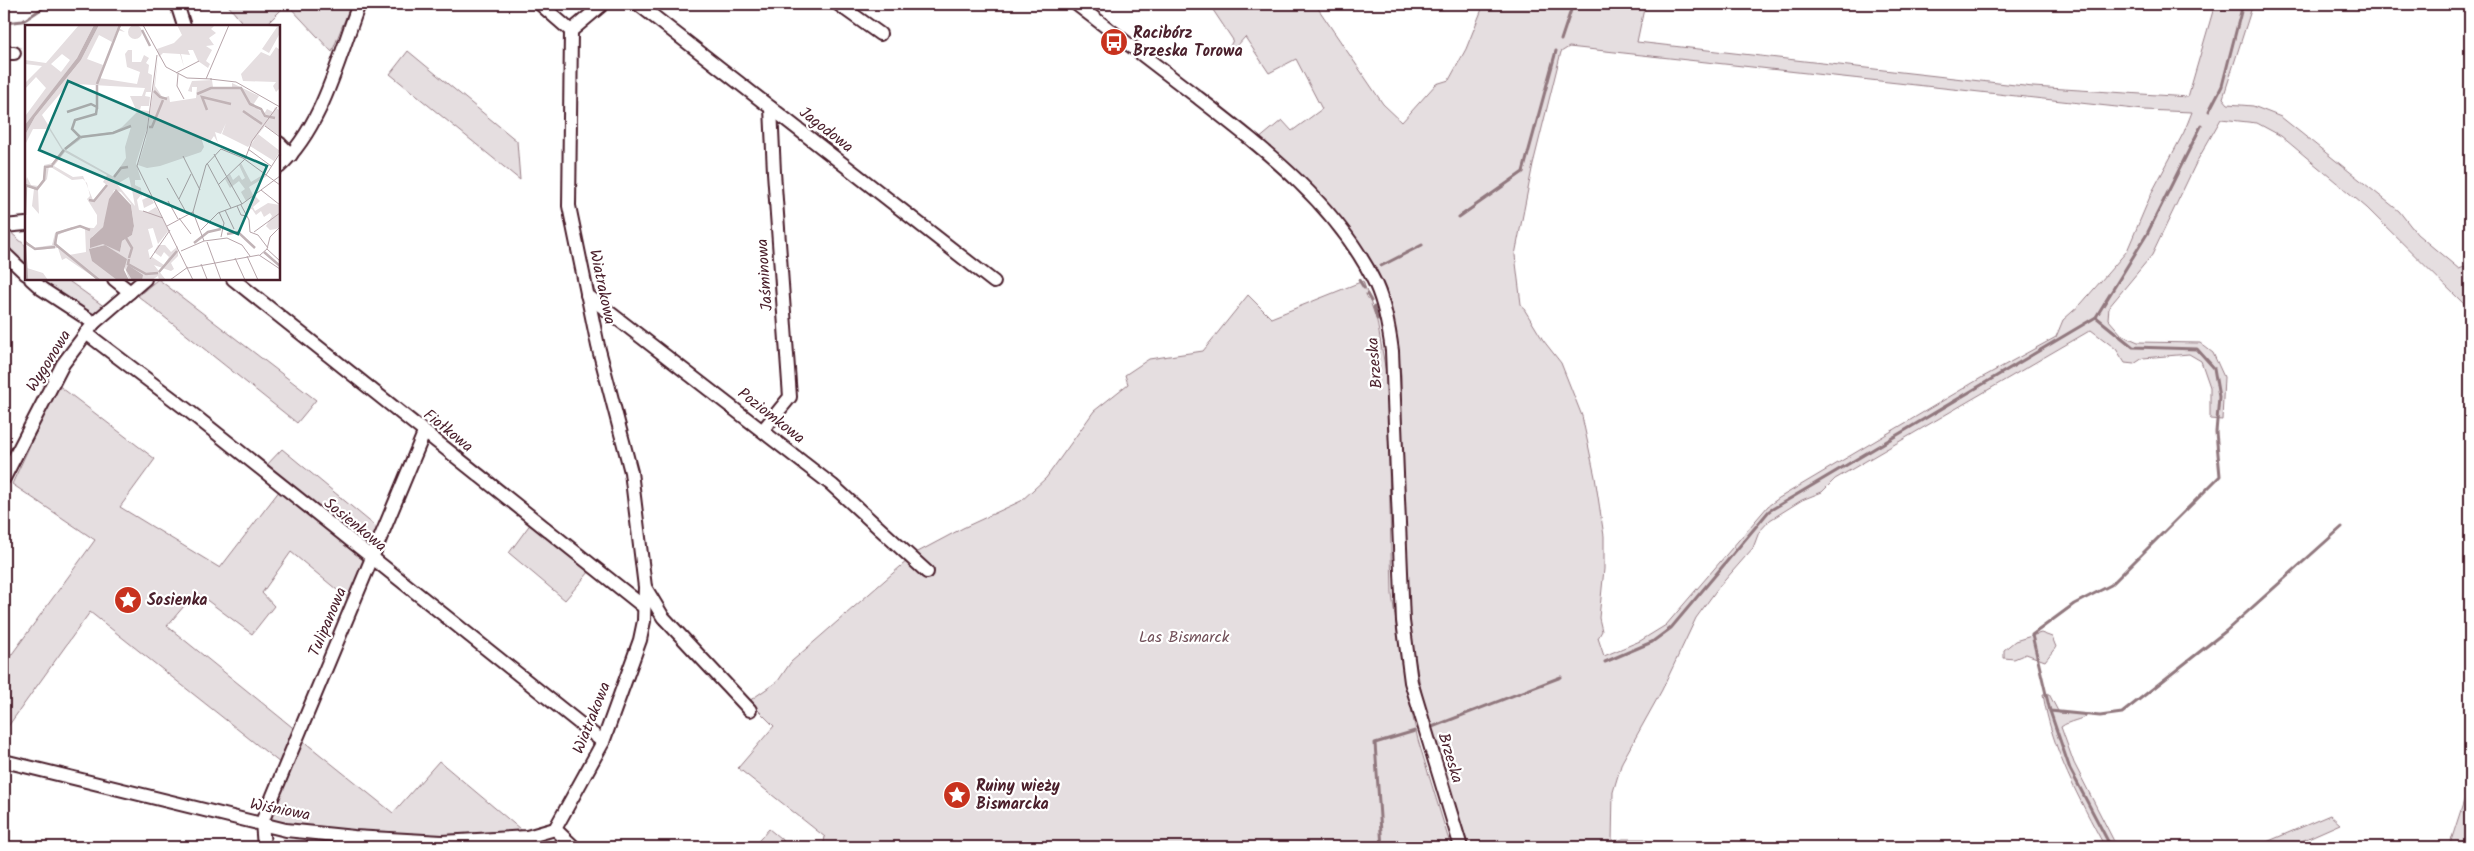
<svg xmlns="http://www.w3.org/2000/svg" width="2474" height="851" viewBox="0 0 2474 851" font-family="Kalam,sans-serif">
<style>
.green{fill:#e5dee0;stroke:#987e86;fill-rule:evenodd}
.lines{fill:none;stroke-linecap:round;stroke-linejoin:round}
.stream{stroke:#91787e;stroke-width:3}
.minor-casing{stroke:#4a1f2b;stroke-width:16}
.minor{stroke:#fff;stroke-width:12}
.labels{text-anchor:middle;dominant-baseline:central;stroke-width:4.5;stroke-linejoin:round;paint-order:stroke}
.poi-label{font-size:16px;font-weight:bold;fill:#4a1f2b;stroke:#fff;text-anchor:start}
.street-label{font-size:16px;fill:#4a1f2b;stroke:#fff}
.park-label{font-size:16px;fill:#714f58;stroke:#fff}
.inset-river{fill:none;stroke:#c1b3b6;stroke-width:2.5}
.inset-road{fill:none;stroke:#b7a5aa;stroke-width:1}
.view{fill:#0f766e;fill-opacity:0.15;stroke:#0f766e;stroke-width:2.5}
.inset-edge{fill:none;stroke:#4a1f2b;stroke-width:2.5}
</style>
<rect width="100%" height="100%" fill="#fff"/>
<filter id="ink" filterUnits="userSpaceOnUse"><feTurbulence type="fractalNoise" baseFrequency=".02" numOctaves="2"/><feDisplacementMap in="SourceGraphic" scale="10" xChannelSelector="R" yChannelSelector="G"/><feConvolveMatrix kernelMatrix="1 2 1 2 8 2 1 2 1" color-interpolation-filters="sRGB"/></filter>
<g filter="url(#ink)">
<!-- green -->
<g class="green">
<polygon points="227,4 351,4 332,52 287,4 265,26 245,26"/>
<path d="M1209,4H1315L1383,104L1402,122L1436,84L1449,80L1466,49L1484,4H1645L1637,42L2033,87L2188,97L2215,4H2253L2223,98L2228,104L2253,106L2281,117L2399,211L2417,234L2459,269L2470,265V310L2367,208L2281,136L2257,123L2221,119L2197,161L2152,255L2109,307L2108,319L2122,335L2138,342L2200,343L2213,353L2224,377L2222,420L2210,419V387L2201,361L2189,354L2143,358L2134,364L2125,363L2116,349L2091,330L1835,479L1822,492L1802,500L1770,520L1759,532L1753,548L1718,588L1696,618L1662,690L1622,762L1613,792L1612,842L1623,839H1645L1652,847H1469L1427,720L1410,634L1400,452L1401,375L1395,325L1386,290L1372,265L1258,140L1282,120L1292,131L1322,109L1296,59L1269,73L1245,37L1229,55L1227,52L1233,40ZM1569,47L2144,110L2192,112L2184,132L2152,192L2127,251L2081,304L2063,320L2056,337L1981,378L1779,498L1768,506L1666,625L1640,641L1604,656L1598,638L1602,631L1599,618L1604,569V536L1595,477L1582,416L1561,363L1543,340L1521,304L1515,255L1533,164L1561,52Z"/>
<polygon points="408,51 517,141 520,180 390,74"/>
<polygon points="8,230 26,246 26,269 4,248 4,231"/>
<polygon points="37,279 66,279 105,307 93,319"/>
<polygon points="158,279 316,400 297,423 138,296"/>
<polygon points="1363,281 1377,321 1387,378 1392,594 1402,668 1418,740 1451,847 823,847 825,837 738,768 774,726 749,701 778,681 791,662 916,553 963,528 1021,501 1046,478 1094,411 1128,384 1125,375 1149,359 1203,351 1248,295 1271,318"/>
<polygon points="58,385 155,459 120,507 220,568 280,490 367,560 348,599 291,552 262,593 274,606 252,634 196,592 167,626 297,731 280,763 90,612 4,732 4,665 95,540 12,484"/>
<polygon points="282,449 380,530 371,550 264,468"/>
<polygon points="531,523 590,571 565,600 509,553"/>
<polygon points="2041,633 2052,637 2056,647 2045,661 2026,654 2014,659 2004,658 2004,650 2015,641"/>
<path d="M2043,694H2049L2059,713L2090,714C2080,721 2070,720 2061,727L2074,763L2117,847H2105C2079,798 2052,751 2043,694Z"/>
<polygon points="302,740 393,813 439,761 526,834 466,838 378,837 266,821"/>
<polygon points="2470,782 2470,847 2449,847"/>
<polygon points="2330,815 2340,824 2288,847 2255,847"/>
<polygon points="769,829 791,847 753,847"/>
</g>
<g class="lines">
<!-- stream -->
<g class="stream">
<polyline points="4,23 23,21 49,4"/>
<polyline points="1561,40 1573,4"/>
<polyline points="2209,111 2222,86 2243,4"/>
<polyline points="1459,217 1523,172 1556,51"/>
<polyline points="1381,266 1422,245"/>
<polyline points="1359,280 1364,288"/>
<polyline points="1367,294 1371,301"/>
<polyline points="1374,307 1377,319"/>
<polyline points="1605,662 1652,642 1671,628 1769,511 2096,317"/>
<polyline points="2050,711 2032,635 2074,604 2111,585 2220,476 2216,432 2219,397 2214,368 2197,349 2133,347 2096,317 2147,234 2201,126"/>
<polyline points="1432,727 1561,677"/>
<polyline points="1382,847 1375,743 1415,731"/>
<polyline points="2111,847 2070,769 2050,711 2100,716 2122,713 2226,631 2342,527"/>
</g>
<!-- minor casing -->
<g class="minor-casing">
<g id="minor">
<polyline points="177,4 184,26"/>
<polyline points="540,4 571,31"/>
<polyline points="638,4 994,282"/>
<polyline points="838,4 880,34"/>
<path d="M1076,4C1116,35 1156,65 1196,96C1263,148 1339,206 1376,285C1385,305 1389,328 1392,351L1403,621L1411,682L1461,847"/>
<polyline points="4,53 14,53"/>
<polyline points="279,143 291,155"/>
<path d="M279,167C323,126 338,59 359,4"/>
<polyline points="4,226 26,224"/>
<polyline points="4,253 26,274"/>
<polyline points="31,279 42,289 94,323"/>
<polyline points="114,279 130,292"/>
<polyline points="233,279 644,607"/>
<polyline points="587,295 832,485 927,572"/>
<polyline points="86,333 190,412 603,742"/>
<polyline points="763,430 790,397 774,172 771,108"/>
<polyline points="4,478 63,364 94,323 145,279"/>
<polyline points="645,587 663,617 750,710"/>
<polyline points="4,761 286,830 354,837 442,842 527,837 555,829"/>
<polyline points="555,829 603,742 640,640 644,621 645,587 631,472 598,346 569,206 571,31 603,4"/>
<polyline points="555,829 574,847"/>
<polyline points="264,847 262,822 424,433"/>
</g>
</g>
<!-- minor -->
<use href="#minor" class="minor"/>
</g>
</g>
<!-- icons -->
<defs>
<g id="bus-disc" transform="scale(1.4375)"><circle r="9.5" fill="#c8321e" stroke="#fff"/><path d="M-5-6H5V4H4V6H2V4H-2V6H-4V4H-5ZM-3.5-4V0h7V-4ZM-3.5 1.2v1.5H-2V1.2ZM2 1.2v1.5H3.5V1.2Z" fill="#fff"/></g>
<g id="sight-disc" transform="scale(1.4375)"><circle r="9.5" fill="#c8321e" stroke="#fff"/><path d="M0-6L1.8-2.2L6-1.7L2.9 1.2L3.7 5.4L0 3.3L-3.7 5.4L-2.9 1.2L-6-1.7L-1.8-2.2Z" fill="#fff"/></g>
</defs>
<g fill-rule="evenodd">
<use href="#bus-disc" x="1114" y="42"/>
<use href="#sight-disc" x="128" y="600"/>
<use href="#sight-disc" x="957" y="795"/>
</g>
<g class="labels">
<!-- poi labels -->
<g class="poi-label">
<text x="1133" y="33">Racibórz<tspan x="1133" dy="18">Brzeska Torowa</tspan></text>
<text x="147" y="600">Sosienka</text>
<text x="976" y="786">Ruiny wieży<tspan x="976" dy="18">Bismarcka</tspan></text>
</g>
<!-- street labels -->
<g class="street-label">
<text transform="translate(826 130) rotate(38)">Jagodowa</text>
<text transform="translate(765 275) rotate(-94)">Jaśminowa</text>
<text transform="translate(602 287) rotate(78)">Wiatrakowa</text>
<text transform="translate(49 361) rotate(-58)">Wygonowa</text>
<text transform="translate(1375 363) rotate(-95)">Brzeska</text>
<text transform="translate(771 416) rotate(38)">Poziomkowa</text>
<text transform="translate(448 431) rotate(39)">Fiołkowa</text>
<text transform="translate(355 525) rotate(39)">Sosienkowa</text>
<text transform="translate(328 622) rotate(-67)">Tulipanowa</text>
<text transform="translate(592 718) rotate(-68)">Wiatrakowa</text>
<text transform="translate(1450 758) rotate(73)">Brzeska</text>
<text transform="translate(280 810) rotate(11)">Wiśniowa</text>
</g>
<!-- park labels -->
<g class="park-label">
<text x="1184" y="637">Las Bismarck</text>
</g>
</g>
<!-- overview -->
<g transform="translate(25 25)">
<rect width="255" height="255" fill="#fff"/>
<path d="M103 7a7 7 0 1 1 14 0a7 7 0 1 1-14 0ZM54,0H69L52,33L0,101L1,90L21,63L11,52L0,64V58L17,41L0,39V35L21,38ZM37,29L45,35L36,47L26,39ZM74,0H95L94,3L100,7L92,5L87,17L74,10L62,34L78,40L74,53L112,59L115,47L102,42L100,29L103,25H107V37H116L119,30L124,33L121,38L124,40L123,48L127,50L126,67H121L120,71L125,72L124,81H116L115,85L124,86L122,103L111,138L116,155H110V160L116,163L117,175L125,171L129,178L119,183L116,170L112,175L114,185L123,187L131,182L144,205L133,219L128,203L123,204L128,222L123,225L125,234L127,232L139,240L144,232L139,227L136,232L129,227L133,220H140L146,227L153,221V231L146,238L149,244L146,246L129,240L141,255H134L133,251L127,255H104L96,231L80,220L68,223L65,224L77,242L92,255H73L41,233L37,235L33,223L12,225L1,220L2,243L18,248L23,255H1L0,158L2,152L6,160L14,161L19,154V140L28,138L37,125L24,104H8L0,120V110L10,92L56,35ZM45,57L51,59L120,63L117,71H105L112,87L97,102L88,107L56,111L48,105V99L47,105L54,112L38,124L17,90ZM100,102H106L100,122L101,133L89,152L41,125L59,112L88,108ZM40,127L82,150L78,157L82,160L68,175L58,151L48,152L29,141ZM24,141L47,155L58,154L62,158L65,171L62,174L72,190V199L69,203L47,202L30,208L27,220L7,223L0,214L1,161L9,164L7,181L14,189L13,165L22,154ZM104,152L107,165L110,181L92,159ZM89,165L96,167L106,179L109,201L107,210L97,216L95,227L67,212L78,202ZM48,203H60L61,227L44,230L32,221L31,211ZM152,0H190L186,4L191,8L184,13L189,20L181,21L187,25L181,36L185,39L183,43L173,36L168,25H163L165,30L156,29L159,42L155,29L138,28L134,32L132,24L149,18L157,10ZM234,0H255V8L244,28L237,24L252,2ZM251,22L255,25V63L251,67L248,61L251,57L218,56L216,49L236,27L245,31ZM133,33L130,61L138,73L144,71L145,77L171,73L172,62H167V67L163,66L167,56L187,55L188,62L199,64L207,62V58L234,71L228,80L239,89L242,84L248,87L250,82L255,86V111L240,101L223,122L197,109L201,98L196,109L190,107L193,118L189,111L184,118L176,112L179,122L176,127L135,141L122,143L113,140L121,114ZM233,109L255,126L249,136L225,121ZM216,138L226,157L239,149L242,151L224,162L228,170L221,176L216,167L220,164L214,156L205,163L200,154L205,149L208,155L214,150L217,155L220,153L214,140ZM230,171L235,176L228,182L230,186L243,178L255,180V202L251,204L245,205L241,201L247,191L245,188L239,192L236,186L231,190L227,184L224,185L223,182Z" fill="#e5dee0" fill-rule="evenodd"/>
<path d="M69,0H74L56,35L10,92L0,110V100L52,33ZM91,164L106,180L109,201L107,210L97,216L95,227L78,219L65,223V214L78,202L84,174ZM80,220L102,234L99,245L104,255H92L67,236L64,224ZM103,240L118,250L117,255H107L101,245Z" fill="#c1b3b6"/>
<path class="inset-river" d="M117,5L125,21M72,59L95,0M129,66L135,72L142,74M172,69L186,63H216L225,79L236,84L240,91L250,93M182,85L177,72L206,79M218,86L237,99M42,87L66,79L72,82V60M124,102H127L138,75M56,112L88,108L106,101M40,124L55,112L47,104L50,95L71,89L72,82M27,140L39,125M89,152L96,143L103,142M0,160L12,164L19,155L20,142L28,141M64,175L69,176L82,160M0,190L1,161M65,205L55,201L32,208L30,219L74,255M202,209L213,207L230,223M101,213L107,223L104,233M0,217L10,224L30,222M169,218L183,207L196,204M0,221L2,255M239,227L255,241M104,234L103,239L121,249L133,248M134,247L152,226"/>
<path class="inset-road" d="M118,0L141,42L162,53L187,54M132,30L122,106L112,141L168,255M151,48L174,36M153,49L152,61L159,74M181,54L204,0M185,54L211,57L255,82M240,101L255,112M196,124L218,133L255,160M223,124L246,141M189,129L217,179M158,131L175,165M182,138L206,183M241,150L255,128M142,153L162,189M193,160L220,134L227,116L252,82M236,165L255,180M154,174L166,149M143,176L153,194M216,180L224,195L225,207L233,210L243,223M212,181L216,190L222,191M200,185L209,204M118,186L138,193M168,187L179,216M194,187L199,198L196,212M154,193L166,209M142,201L168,187L181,140L196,124M176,205L193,188L217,179L255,151M229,207L255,188M182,217L196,255M242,224L255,236M156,226L179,216L202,213L217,220L225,231M235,230L242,224L245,212L255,202M222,231L233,255M210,233L220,255M125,234L145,205M176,239L182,254M163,243L234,230L255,244M145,255L163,242"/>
<path class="view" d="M43,56L242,141L213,209L14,125Z"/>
<rect width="255" height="255" class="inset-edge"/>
</g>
<!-- margin -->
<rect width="2474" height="851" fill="none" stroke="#fff" stroke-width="20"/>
<rect x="10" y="10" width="2454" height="831" fill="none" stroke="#4a1f2b" stroke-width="2" filter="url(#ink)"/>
</svg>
